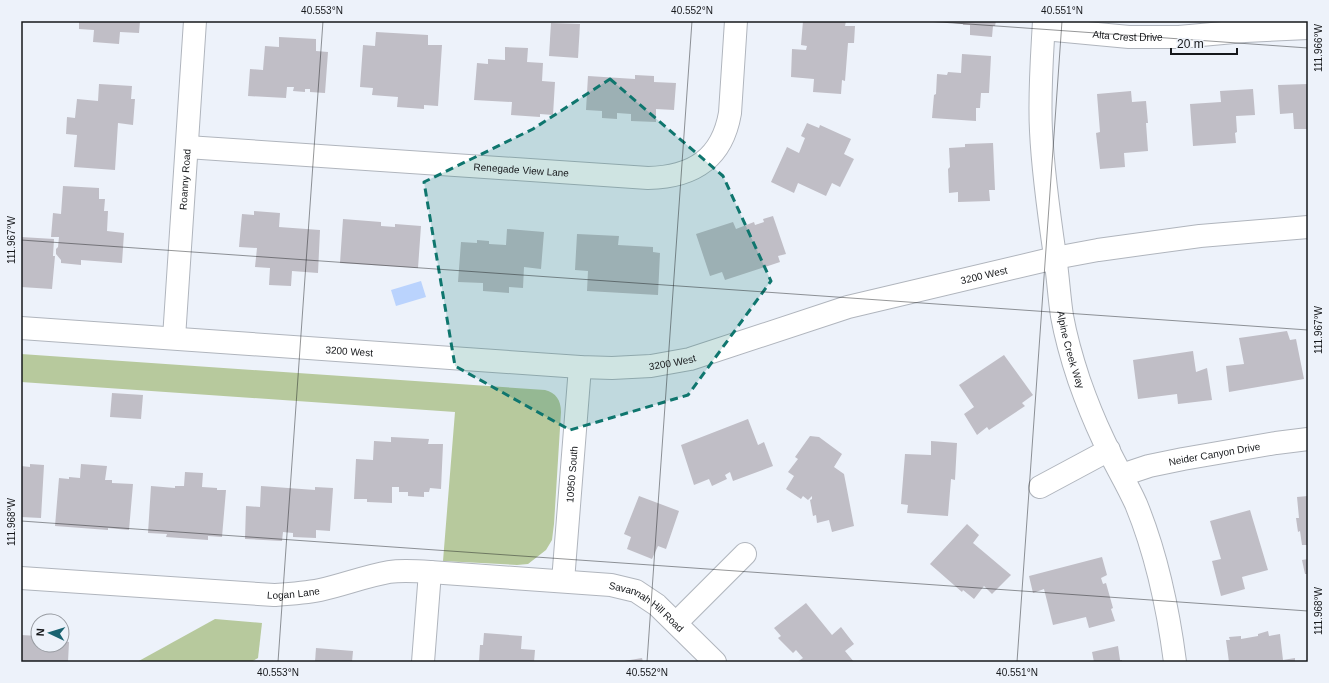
<svg xmlns="http://www.w3.org/2000/svg" width="1329" height="683" viewBox="0 0 1329 683" font-family="Arial,sans-serif">
<style>
.green{fill:#b7c99d}
.water{fill:#bad3fd}
.building{fill:#c0bec6}
.lines{fill:none;stroke-linecap:round;stroke-linejoin:round}
.street-casing{stroke:#b0b5bd;stroke-width:24}
.secondary-casing{stroke:#b0b5bd;stroke-width:24}
.street{stroke:#fff;stroke-width:22}
.secondary{stroke:#fff;stroke-width:22}
.marked{fill:#0f766e;fill-opacity:0.2;stroke:#0f766e;stroke-width:3;stroke-dasharray:8 5;stroke-linejoin:round}
.ticks{fill:none;stroke:#16181b;stroke-width:1;stroke-opacity:0.45}
.labels{text-anchor:middle;dominant-baseline:central;stroke-width:3.5;stroke-linejoin:round;paint-order:stroke}
.street-label{font-size:10px;fill:#16181b;stroke:#edf2fa}
.neatline{fill:none;stroke:#16181b;stroke-width:1.5}
.ticks-label{font-size:10px;text-anchor:middle;fill:#16181b}
</style>
<rect width="100%" height="100%" fill="#edf2fa"/>
<!-- green -->
<g class="green">
<path d="M21,354L545,390C556,393 561,400 561,412L554,524L552,540L546,550L528,564L517,565L443,561L455,412L21,382Z"/>
<polygon points="215,619 262,623 258,658 251,662 137,662"/>
</g>
<!-- water -->
<polygon class="water" points="421,281 426,297 396,306 391,290"/>
<!-- building -->
<g class="building">
<polygon points="79,21 140,21 139,33 120,32 119,44 93,42 94,30 79,29"/>
<polygon points="803,21 846,21 845,26 855,26 854,43 848,43 845,81 842,80 841,94 813,92 814,79 791,77 792,49 806,50 807,46 801,45"/>
<polygon points="943,21 996,21 995,26 993,26 992,37 970,35 970,25 963,25 963,24 943,22"/>
<polygon points="551,23 580,24 578,58 549,56"/>
<polygon points="376,32 428,35 428,45 442,45 438,106 424,105 424,109 397,107 398,97 372,95 373,88 360,87 363,45 375,46"/>
<polygon points="279,37 316,39 316,51 328,52 325,93 310,92 310,89 305,89 305,92 293,91 294,87 287,87 286,98 248,96 250,69 263,70 265,46 279,47"/>
<polygon points="505,47 528,48 527,62 543,63 542,81 555,82 553,115 540,114 540,117 511,115 512,102 474,100 477,63 488,64 488,59 505,60"/>
<polygon points="962,54 991,56 989,93 981,93 980,108 976,108 976,121 932,118 934,95 936,94 937,74 947,75 948,72 961,73"/>
<polygon points="635,75 654,76 654,82 676,83 674,110 656,109 656,122 631,121 631,114 617,113 617,119 602,118 602,111 586,110 588,76 635,79"/>
<polygon points="99,84 132,86 131,99 135,99 133,125 118,123 115,170 74,167 77,135 66,134 67,117 75,118 77,99 98,101"/>
<polygon points="1308,84 1308,129 1294,129 1293,113 1280,114 1278,85"/>
<polygon points="1253,89 1255,115 1236,116 1237,132 1235,133 1236,143 1193,146 1190,104 1221,102 1220,91"/>
<polygon points="1131,91 1132,102 1146,101 1148,123 1146,123 1148,151 1124,153 1125,167 1100,169 1096,133 1100,132 1097,94"/>
<polygon points="807,123 819,128 820,125 851,139 844,154 854,159 840,187 832,183 826,196 798,183 794,193 771,182 787,147 799,153 805,138 801,136"/>
<polygon points="993,143 995,190 989,190 990,201 958,202 958,192 949,193 948,169 950,167 949,148 965,147 965,144"/>
<polygon points="63,186 99,188 99,199 105,199 104,211 108,211 107,231 124,233 122,263 81,260 81,265 61,263 61,260 56,254 56,249 58,247 59,237 51,237 53,213 61,214"/>
<polygon points="254,211 280,213 279,227 320,230 318,273 292,271 291,286 269,285 270,268 255,267 257,248 239,247 242,214 254,215"/>
<polygon points="773,216 786,254 778,256 780,262 725,280 722,272 710,276 696,234 733,222 736,229 754,222 755,225 764,222 763,219"/>
<polygon points="343,219 381,222 381,226 395,227 395,224 421,226 418,268 340,263"/>
<polygon points="507,229 544,232 541,269 524,267 523,288 509,287 509,293 483,291 483,283 458,282 461,242 477,243 477,240 489,241 489,244 506,245"/>
<polygon points="577,234 619,236 618,245 653,247 653,252 660,253 658,295 587,291 588,271 575,270"/>
<polygon points="21,237 54,239 53,256 55,256 52,289 21,287"/>
<polygon points="1287,331 1290,340 1296,339 1304,379 1229,392 1226,366 1244,364 1239,338"/>
<polygon points="1193,351 1196,372 1207,368 1212,400 1178,404 1177,394 1138,399 1133,360"/>
<polygon points="1004,355 1033,395 1022,403 1025,406 989,430 987,427 977,435 964,414 974,407 959,385"/>
<polygon points="112,393 143,395 141,419 110,417"/>
<polygon points="748,419 758,445 764,442 773,466 733,481 730,472 725,475 727,479 712,486 709,479 694,485 681,445"/>
<polygon points="810,436 819,437 842,454 834,467 844,474 854,526 832,532 829,520 817,523 816,515 813,516 810,500 812,499 812,496 808,500 803,496 801,499 786,489 794,476 788,472 798,459 795,457"/>
<polygon points="391,437 429,439 428,444 443,444 441,489 430,488 429,492 424,492 424,497 408,496 408,492 399,492 399,487 392,487 392,503 367,502 367,499 354,499 356,459 373,460 374,441 391,442"/>
<polygon points="931,441 957,443 955,480 951,479 948,516 907,513 908,505 901,504 905,454 931,455"/>
<polygon points="30,464 44,465 41,518 21,517 21,466 30,467"/>
<polygon points="81,464 107,466 105,480 112,480 112,483 133,484 129,530 108,528 108,530 55,526 59,478 69,479 69,477 80,478"/>
<polygon points="185,472 203,473 202,487 217,488 217,490 226,490 222,537 208,536 208,540 166,537 167,534 148,533 151,486 175,488 175,486 184,486"/>
<polygon points="261,486 315,490 315,487 333,488 330,531 316,530 316,538 293,537 293,533 283,532 282,541 245,539 246,506 260,507"/>
<polygon points="639,496 679,511 666,549 658,546 652,559 627,549 631,537 624,534"/>
<polygon points="1308,496 1308,545 1302,545 1300,531 1298,532 1296,518 1299,518 1297,497"/>
<polygon points="1250,510 1268,570 1242,577 1245,589 1221,596 1212,561 1221,559 1210,521"/>
<polygon points="967,524 979,535 973,543 1011,575 992,594 984,586 974,599 963,590 962,592 930,564"/>
<polygon points="1102,557 1107,575 1101,578 1103,584 1106,583 1113,608 1111,609 1115,621 1089,628 1086,617 1053,625 1044,589 1033,593 1029,576"/>
<polygon points="1308,559 1308,574 1305,574 1302,560"/>
<polygon points="806,603 832,635 841,627 854,644 845,651 854,662 797,662 803,658 796,650 793,653 778,638 781,636 774,628"/>
<polygon points="1268,631 1269,636 1280,634 1283,660 1295,658 1295,662 1229,662 1226,640 1230,640 1229,637 1241,636 1241,639 1258,636 1258,634"/>
<polygon points="484,633 522,636 521,649 535,650 534,662 479,662 480,645 483,645"/>
<polygon points="21,635 38,636 38,645 62,645 62,641 69,642 68,662 21,662"/>
<polygon points="1118,646 1120,660 1122,660 1122,662 1094,662 1092,652"/>
<polygon points="316,648 353,651 352,662 315,662"/>
<polygon points="642,658 643,662 624,662 624,661"/>
</g>
<g class="lines">
<!-- street casing -->
<g class="street-casing">
<g id="street">
<path id="s1" d="M1044,21C1042,57 1039,94 1041,131C1043,173 1049,215 1055,256C1058,276 1059,296 1062,316C1066,338 1072,359 1079,380C1086,400 1094,420 1103,439C1113,461 1126,482 1136,504C1157,555 1168,608 1175,662"/>
<path id="s2" d="M1044,29L1129,37H1179L1245,31L1308,28"/>
<path id="s3" d="M187,147L648,178C693,177 722,159 730,113L736,21"/>
<path id="s4" d="M174,338L195,21"/>
<path id="s5" d="M1122,475L1149,466L1183,459L1276,443L1308,439"/>
<polyline points="1040,487 1109,450"/>
<path id="s6" d="M21,578L274,595C289,594 305,593 320,590C343,585 366,576 389,572C402,570 416,571 430,572L611,585L636,591L657,605L715,662"/>
<path id="s7" d="M563,581L580,367"/>
<polyline points="676,623 745,554"/>
<polyline points="423,662 430,572"/>
</g>
</g>
<!-- secondary casing -->
<g class="secondary-casing">
<g id="secondary">
<path id="s8" d="M21,328L580,367L612,368L651,366L690,359L848,307L1055,258L1098,250L1200,236L1308,227"/>
</g>
</g>
<!-- street -->
<use href="#street" class="street"/>
<!-- secondary -->
<use href="#secondary" class="secondary"/>
</g>
<!-- marked area -->
<path class="marked" d="M610,79L723,176L771,281L688,395L570,430L455,366L424,182L533,129Z"/>
<!-- ticks -->
<path class="ticks" d="M926,21L1308,48M21,240L1308,330M21,521L1308,611M278,662L323,21M647,662L692,21M1017,662L1062,21"/>
<g class="labels">
<!-- street labels -->
<g class="street-label">
<text stroke="none"><textPath href="#s2" startOffset="84">Alta Crest Drive</textPath></text>
<text stroke="none"><textPath href="#s3" startOffset="335">Renegade View Lane</textPath></text>
<text stroke="none"><textPath href="#s4" startOffset="159">Roanny Road</textPath></text>
<text stroke="none"><textPath href="#s8" startOffset="977">3200 West</textPath></text>
<text stroke="none"><textPath href="#s1" startOffset="331">Alpine Creek Way</textPath></text>
<text stroke="none"><textPath href="#s8" startOffset="329">3200 West</textPath></text>
<text stroke="none"><textPath href="#s8" startOffset="653">3200 West</textPath></text>
<text stroke="none"><textPath href="#s5" startOffset="95">Neider Canyon Drive</textPath></text>
<text stroke="none"><textPath href="#s7" startOffset="107">10950 South</textPath></text>
<text stroke="none"><textPath href="#s6" startOffset="273">Logan Lane</textPath></text>
<text stroke="none"><textPath href="#s6" startOffset="636">Savannah Hill Road</textPath></text>
</g>
</g>
<!-- border -->
<rect width="1329" height="683" fill="none" stroke="#edf2fa" stroke-width="44"/>
<!-- north arrow -->
<g transform="translate(50 633) rotate(274)"><circle r="19" fill="#edf2fa" stroke="#979ba1"/>
<path d="M0-3L7 15L0 10L-7 15Z" fill="#1a6371"/>
<text y="-6" font-size="11" font-weight="bold" text-anchor="middle" fill="#16181b">N</text>
</g>
<!-- scale -->
<path d="M1171 48v6h66v-6" fill="none" stroke="#16181b" stroke-width="2"/>
<text x="1177" y="48" font-size="12" fill="#16181b" stroke="#edf2fa" stroke-width="3" paint-order="stroke">20 m</text>
<rect x="22" y="22" width="1285" height="639" class="neatline"/>
<g class="ticks-label">
<text x="322" y="14">40.553°N</text>
<text x="692" y="14">40.552°N</text>
<text x="1062" y="14">40.551°N</text>
<text transform="translate(1318 48) rotate(-90)" y="4">111.966°W</text>
<text transform="translate(11 240) rotate(-90)" y="4">111.967°W</text>
<text transform="translate(1318 330) rotate(-90)" y="4">111.967°W</text>
<text transform="translate(11 522) rotate(-90)" y="4">111.968°W</text>
<text transform="translate(1318 611) rotate(-90)" y="4">111.968°W</text>
<text x="278" y="676">40.553°N</text>
<text x="647" y="676">40.552°N</text>
<text x="1017" y="676">40.551°N</text>
</g>
</svg>
